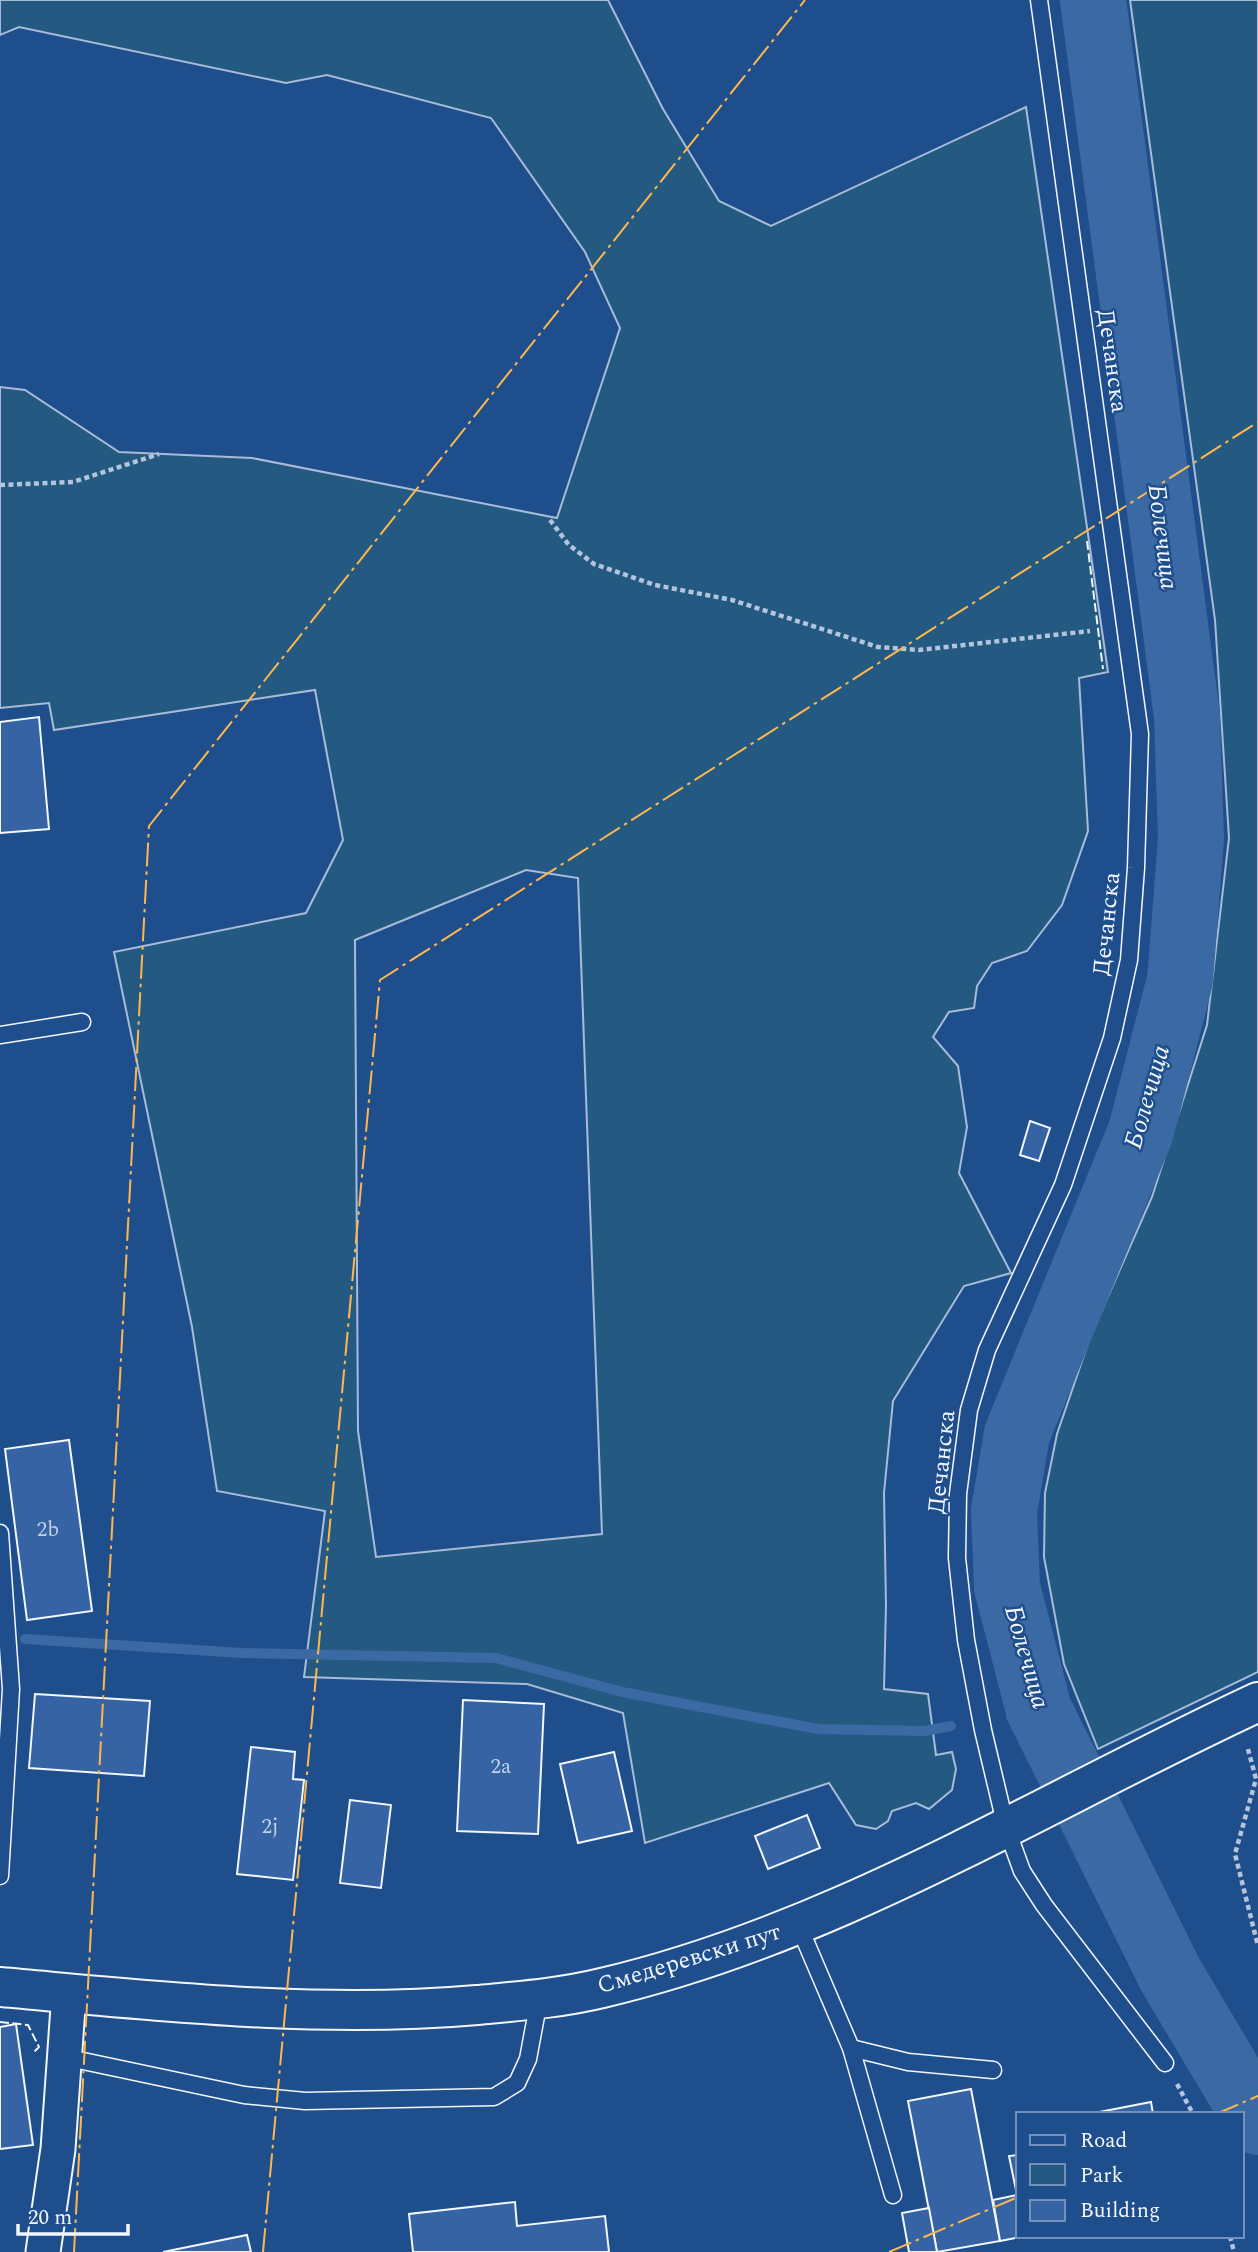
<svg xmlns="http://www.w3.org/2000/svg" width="1258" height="2252" viewBox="0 0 1258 2252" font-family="Spectral,serif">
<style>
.green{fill:#245a82;stroke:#a8bbd7;stroke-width:2;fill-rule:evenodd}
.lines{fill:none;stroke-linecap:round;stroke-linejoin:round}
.stream{stroke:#3b69a3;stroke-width:10}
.river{stroke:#3b69a3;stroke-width:66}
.building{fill:#3563a3;stroke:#f2f6ff;stroke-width:2}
.lane-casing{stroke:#f2f6ff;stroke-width:19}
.street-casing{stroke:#f2f6ff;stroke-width:37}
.secondary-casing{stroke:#f2f6ff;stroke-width:42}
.path{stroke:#b3c4dc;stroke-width:4.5;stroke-dasharray:5 3.5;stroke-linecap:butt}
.lane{stroke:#1f4e8c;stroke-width:16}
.street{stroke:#1f4e8c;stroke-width:33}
.secondary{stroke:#1f4e8c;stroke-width:38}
.fence{stroke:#f2f6ff;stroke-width:2;stroke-dasharray:9 3.5;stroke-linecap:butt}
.power{stroke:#ffb74d;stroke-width:2;stroke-dasharray:24 5 3.5 5;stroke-linecap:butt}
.labels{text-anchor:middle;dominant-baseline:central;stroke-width:5;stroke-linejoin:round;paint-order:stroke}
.number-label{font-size:21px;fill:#c3d1e8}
.street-label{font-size:24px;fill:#f2f6ff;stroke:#1f4e8c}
.water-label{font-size:26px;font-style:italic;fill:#f2f6ff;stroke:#1f4e8c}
</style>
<rect width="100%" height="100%" fill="#1f4e8c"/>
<!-- green -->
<g class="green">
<path d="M0,0H608L663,109L719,201L771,226L1026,107L1108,672L1079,678L1088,831L1062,905L1027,951L992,963L977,986L974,1008L949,1012L933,1037L958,1066L967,1127L959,1173L1011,1273L964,1286L893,1401L884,1493L886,1606L884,1689L928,1694L936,1755L952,1752L956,1769L952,1790L929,1809L916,1803L892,1811L888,1821L876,1829L856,1825L829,1783L645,1843L623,1713L527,1684L304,1677L325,1511L217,1491L192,1327L114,952L306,913L343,840L315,690L54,730L49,703L0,708V387L25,390L119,452L252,458L557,518L620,328L585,252L491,118L327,75L286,83L19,27L0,35ZM526,870L578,878L602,1534L376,1557L358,1431L355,940Z"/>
<polygon points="1130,0 1258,0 1258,1672 1098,1749 1064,1664 1044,1557 1045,1493 1057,1434 1091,1335 1152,1197 1207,1025 1229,838 1215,620"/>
</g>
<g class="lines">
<!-- stream -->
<g class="stream">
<polyline points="25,1639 242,1653 496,1658 622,1692 818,1729 924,1731 951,1726"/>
<polyline points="1011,1717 1039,1710"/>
</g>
<!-- river -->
<polyline class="river" points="1093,0 1187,716 1191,839 1180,980 1141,1131 1017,1434 1004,1511 1007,1587 1039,1710 1171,1976 1258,2122"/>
</g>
<!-- building -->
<g class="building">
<polygon points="39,717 49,829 0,833 0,722"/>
<polygon points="1030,1121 1050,1128 1039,1161 1020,1155"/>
<polygon points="69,1440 92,1611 27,1620 5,1449"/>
<polygon points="35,1694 150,1701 144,1776 29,1768"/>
<polygon points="463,1700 544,1704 538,1834 457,1831"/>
<polygon points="251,1747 295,1752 293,1779 304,1780 293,1880 237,1874"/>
<polygon points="614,1752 632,1831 578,1843 560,1764"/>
<polygon points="350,1800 391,1805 381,1888 340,1883"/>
<polygon points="807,1815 820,1848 768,1869 755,1836"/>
<polygon points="16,2024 33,2145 0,2149 0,2027"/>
<polygon points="971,2089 1000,2241 937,2252 908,2101"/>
<polygon points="1151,2102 1153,2114 1089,2114"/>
<polygon points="1018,2155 1018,2236 1025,2236 1000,2241 993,2200 1017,2195 1009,2156"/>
<polygon points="515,2202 517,2226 605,2216 609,2252 413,2252 409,2214"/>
<polygon points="929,2208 937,2252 909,2252 902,2213"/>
<polygon points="247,2235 251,2252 163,2252"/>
</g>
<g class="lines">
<!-- lane casing -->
<g class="lane-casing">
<g id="lane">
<polyline points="1039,0 1140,734 1136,868 1129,960 1112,1038 1063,1185 987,1350 969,1410 958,1494 957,1558 966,1640 983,1730 1006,1827 1022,1871 1044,1905 1165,2063"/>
<polyline points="0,1035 82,1022"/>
<polyline points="0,1533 11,1689 0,1876"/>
<polyline points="798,1924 851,2048 893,2195"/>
<polyline points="851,2048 908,2062 993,2070"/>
<polyline points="64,2057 244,2095 305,2101 494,2097 517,2083 528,2059 539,2000"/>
</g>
</g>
<!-- street casing -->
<g class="street-casing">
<polyline id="street" points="43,2252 58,2149 69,1993"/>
</g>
<!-- secondary casing -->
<g class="secondary-casing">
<path id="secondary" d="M0,1987C158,2001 318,2019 477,2005C519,2001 561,1998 602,1988C837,1933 1042,1802 1258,1702"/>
</g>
<!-- path -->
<g class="path">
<polyline points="0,485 73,482 159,454"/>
<polyline points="550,520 569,545 594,564 655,585 732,600 878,647 919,650 1090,631"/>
<polyline points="1248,1749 1256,1779 1235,1854 1258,1946"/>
<polyline points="1177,2084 1193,2114"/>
<polyline points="1230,2236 1234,2252"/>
</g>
<!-- lane -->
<use href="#lane" class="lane"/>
<!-- street -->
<use href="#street" class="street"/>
<!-- secondary -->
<use href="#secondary" class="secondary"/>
<!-- fence -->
<g class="fence">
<polyline points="1087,541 1103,669"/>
<polyline points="0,2022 28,2025 39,2047 33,2053"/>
</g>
<!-- power -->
<g class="power">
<polyline points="1216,2114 1258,2096"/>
<polyline points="74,2252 149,826 805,0"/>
<polyline points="263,2252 380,980 1258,422"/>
<polyline points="889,2252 1018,2197"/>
</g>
</g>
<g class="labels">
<!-- number labels -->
<g class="number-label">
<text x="48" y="1530">2b</text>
<text x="501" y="1767">2a</text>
<text x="270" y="1827">2j</text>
</g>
<!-- street labels -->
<g class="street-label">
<text transform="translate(1112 361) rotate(82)">Дечанска</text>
<text transform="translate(1107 924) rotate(-84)">Дечанска</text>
<text transform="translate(942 1462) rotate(-84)">Дечанска</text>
<text transform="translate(689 1959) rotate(-17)">Смедеревски пут</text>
</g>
<!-- water labels -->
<g class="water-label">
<text transform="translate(1163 537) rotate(83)">Болечица</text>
<text transform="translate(1147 1097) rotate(-74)">Болечица</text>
<text transform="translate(1027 1657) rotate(74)">Болечица</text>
</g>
</g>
<!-- legend -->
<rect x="1016" y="2112" width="228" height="126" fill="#1f4e8c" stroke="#7391ba" stroke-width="2"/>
<rect x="1030" y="2135" width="35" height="10" fill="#1f4e8c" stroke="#7391ba" stroke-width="2"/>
<text x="1080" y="2147" font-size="21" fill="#f2f6ff">Road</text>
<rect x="1030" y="2164" width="35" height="21" fill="#245a82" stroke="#7391ba" stroke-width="2"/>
<text x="1080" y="2182" font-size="21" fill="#f2f6ff">Park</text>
<rect x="1030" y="2200" width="35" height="21" fill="#3563a3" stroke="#7391ba" stroke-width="2"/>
<text x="1080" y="2217" font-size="21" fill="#f2f6ff">Building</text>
<!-- scale -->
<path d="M18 2224v10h110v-10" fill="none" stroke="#f2f6ff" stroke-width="3.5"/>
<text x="28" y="2224" font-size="21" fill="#f2f6ff" stroke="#1f4e8c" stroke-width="5" paint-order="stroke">20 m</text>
</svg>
